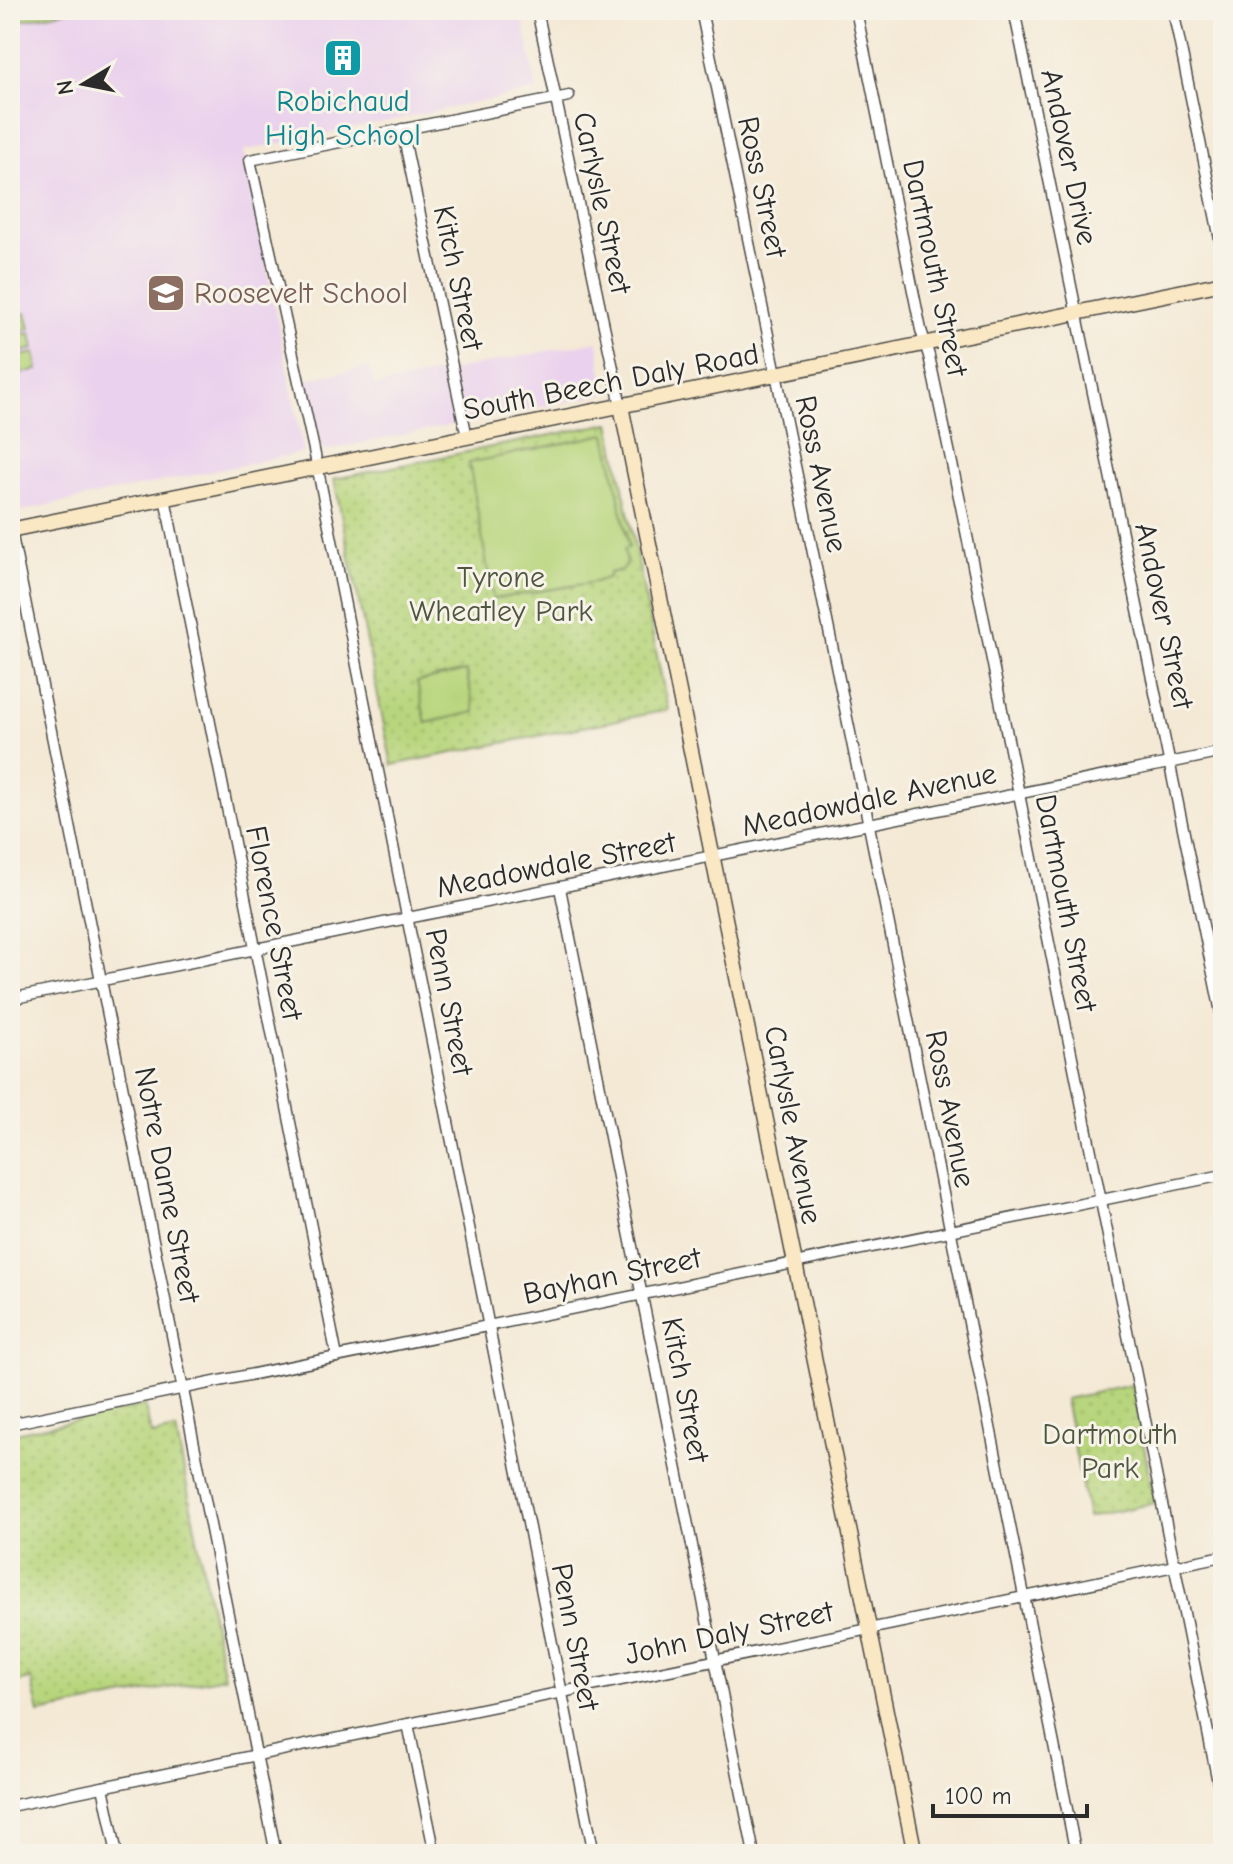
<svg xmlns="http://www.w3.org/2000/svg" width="1233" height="1864" viewBox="0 0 1233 1864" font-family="'Comic Neue',sans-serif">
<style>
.built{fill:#ead1ed}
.green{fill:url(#green-dots);stroke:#718054;stroke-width:2}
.pitch{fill:#b7d57c;stroke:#718054;stroke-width:2}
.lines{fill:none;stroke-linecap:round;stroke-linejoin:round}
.street-casing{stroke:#494844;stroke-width:13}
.secondary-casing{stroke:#494844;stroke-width:17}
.street{stroke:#fff;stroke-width:10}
.secondary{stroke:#fae7c3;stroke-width:14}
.labels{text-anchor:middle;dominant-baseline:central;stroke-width:6;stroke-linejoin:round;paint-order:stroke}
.culture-label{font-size:30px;fill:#0d838f;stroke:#f7f3e8}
.street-label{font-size:30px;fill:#2b2b2b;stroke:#f7f3e8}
.education-label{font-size:30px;fill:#785e54;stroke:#f7f3e8;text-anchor:start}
.park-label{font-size:30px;fill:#4e563f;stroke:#f7f3e8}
</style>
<defs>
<pattern id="green-dots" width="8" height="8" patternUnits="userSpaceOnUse" patternTransform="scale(2)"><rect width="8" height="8" fill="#b7d57c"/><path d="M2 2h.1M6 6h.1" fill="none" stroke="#9eb76b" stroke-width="1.8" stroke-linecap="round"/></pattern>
</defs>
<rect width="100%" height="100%" fill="#f7f3e8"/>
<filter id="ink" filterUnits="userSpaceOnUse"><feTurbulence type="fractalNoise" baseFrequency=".0125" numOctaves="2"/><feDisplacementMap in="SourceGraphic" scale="16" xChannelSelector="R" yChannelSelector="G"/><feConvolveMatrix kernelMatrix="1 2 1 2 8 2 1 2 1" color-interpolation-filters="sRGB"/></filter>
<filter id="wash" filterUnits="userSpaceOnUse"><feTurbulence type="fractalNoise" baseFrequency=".006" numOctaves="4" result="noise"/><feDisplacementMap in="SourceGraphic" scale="32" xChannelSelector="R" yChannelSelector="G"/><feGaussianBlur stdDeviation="1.8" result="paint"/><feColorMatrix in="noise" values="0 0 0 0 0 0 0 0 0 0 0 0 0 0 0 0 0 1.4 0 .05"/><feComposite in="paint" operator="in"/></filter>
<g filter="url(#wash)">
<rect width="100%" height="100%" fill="#f4e9d5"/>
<!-- built -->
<g class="built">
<polygon points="10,10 521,10 537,90 243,151 304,452 21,511 10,456"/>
<polygon points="598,341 604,394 323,451 303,380 369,367 375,386"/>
</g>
<!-- green -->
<g class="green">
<polygon points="610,423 668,710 392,765 334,479"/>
<polygon points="1132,1385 1155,1503 1088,1517 1065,1399"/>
<polygon points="145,1406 151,1435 176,1430 224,1677 39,1713 31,1679 10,1683 10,1434"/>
</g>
<!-- pitch -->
<g class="pitch">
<polygon points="10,10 71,10 10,23"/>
<polygon points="26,313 30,329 10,333 10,316"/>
<polygon points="31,333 34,349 10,354 10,337"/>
<polygon points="35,353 38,370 10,375 10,358"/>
<polygon points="606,434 629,547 624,549 627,563 622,570 609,573 609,577 595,582 493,599 469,463"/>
<polygon points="466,671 475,712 426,723 417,682"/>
</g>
</g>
<g filter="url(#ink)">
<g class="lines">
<!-- street casing -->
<g class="street-casing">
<g id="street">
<polyline points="537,10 621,406"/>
<polyline points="701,10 860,781 1076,1854"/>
<polyline points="856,10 921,330 929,356 961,506 1223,1807"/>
<polyline points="1014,10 1223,1022"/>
<polyline points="1173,10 1223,254"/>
<polyline points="569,96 250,160 313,445 594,1854"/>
<polyline points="402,129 467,437"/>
<polyline points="165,498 337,1357"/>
<polyline points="10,526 276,1854"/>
<polyline points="560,888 754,1854"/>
<polyline points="10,999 1223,752"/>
<polyline points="10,1424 1223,1175"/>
<polyline points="408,1724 435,1854"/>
<polyline points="103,1787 117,1854"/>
<polyline points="10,1806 1223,1556"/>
</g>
</g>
<!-- secondary casing -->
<g class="secondary-casing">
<g id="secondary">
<polyline points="621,406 915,1854"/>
<polyline points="10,530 1223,283"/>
</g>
</g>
<!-- street -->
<use href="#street" class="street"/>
<!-- secondary -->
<use href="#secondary" class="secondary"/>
</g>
</g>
<!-- icons -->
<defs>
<g id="building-square" transform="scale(2)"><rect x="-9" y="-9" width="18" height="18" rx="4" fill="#0f9aa8" stroke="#f7f3e8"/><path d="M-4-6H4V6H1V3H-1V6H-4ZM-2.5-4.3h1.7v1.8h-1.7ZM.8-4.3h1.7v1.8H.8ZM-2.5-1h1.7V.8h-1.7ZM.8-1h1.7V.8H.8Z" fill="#fff"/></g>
<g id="school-square" transform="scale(2)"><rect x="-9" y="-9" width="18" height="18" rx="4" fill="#8d6e63" stroke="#f7f3e8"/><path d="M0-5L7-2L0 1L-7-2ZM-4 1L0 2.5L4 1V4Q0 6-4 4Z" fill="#fff"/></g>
</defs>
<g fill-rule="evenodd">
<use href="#building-square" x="343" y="58"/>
<use href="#school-square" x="166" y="293"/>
</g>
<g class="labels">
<!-- culture labels -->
<g class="culture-label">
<text x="343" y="101">Robichaud<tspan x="343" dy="34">High School</tspan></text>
</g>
<!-- street labels -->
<g class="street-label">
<text transform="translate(1069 157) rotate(78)">Andover Drive</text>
<text transform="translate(762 187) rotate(78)">Ross Street</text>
<text transform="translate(602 203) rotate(78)">Carlysle Street</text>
<text transform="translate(935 268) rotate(78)">Dartmouth Street</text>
<text transform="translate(458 278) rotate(78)">Kitch Street</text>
<text transform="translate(611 382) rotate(-11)">South Beech Daly Road</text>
<text transform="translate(821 474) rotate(78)">Ross Avenue</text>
<text transform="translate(1164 616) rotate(78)">Andover Street</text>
<text transform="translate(869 800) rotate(-12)">Meadowdale Avenue</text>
<text transform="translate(556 865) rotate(-11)">Meadowdale Street</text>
<text transform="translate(1066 903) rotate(79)">Dartmouth Street</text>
<text transform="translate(274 923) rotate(79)">Florence Street</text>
<text transform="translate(449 1002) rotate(79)">Penn Street</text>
<text transform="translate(950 1109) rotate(79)">Ross Avenue</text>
<text transform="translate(793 1125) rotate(79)">Carlysle Avenue</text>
<text transform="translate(167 1185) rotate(79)">Notre Dame Street</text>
<text transform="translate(612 1276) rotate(-12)">Bayhan Street</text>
<text transform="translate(685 1390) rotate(79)">Kitch Street</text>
<text transform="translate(729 1633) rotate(-12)">John Daly Street</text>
<text transform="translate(575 1637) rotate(79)">Penn Street</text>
</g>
<!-- education labels -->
<g class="education-label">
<text x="194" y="293">Roosevelt School</text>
</g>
<!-- park labels -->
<g class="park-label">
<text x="501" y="577">Tyrone<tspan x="501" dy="34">Wheatley Park</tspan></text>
<text x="1110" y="1434">Dartmouth<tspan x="1110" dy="34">Park</tspan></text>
</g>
</g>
<!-- margin -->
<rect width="1233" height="1864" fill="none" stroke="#f7f3e8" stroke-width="40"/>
<!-- north arrow -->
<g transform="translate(84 84) rotate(260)" stroke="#f7f3e8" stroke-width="6" paint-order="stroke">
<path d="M0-6L14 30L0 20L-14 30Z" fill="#2b2b2b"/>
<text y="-12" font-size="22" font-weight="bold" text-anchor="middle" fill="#2b2b2b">N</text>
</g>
<!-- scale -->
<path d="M933 1804v12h154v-12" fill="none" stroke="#2b2b2b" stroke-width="4"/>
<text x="945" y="1804" font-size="24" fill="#2b2b2b" stroke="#f7f3e8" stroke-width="6" paint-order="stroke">100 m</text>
</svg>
